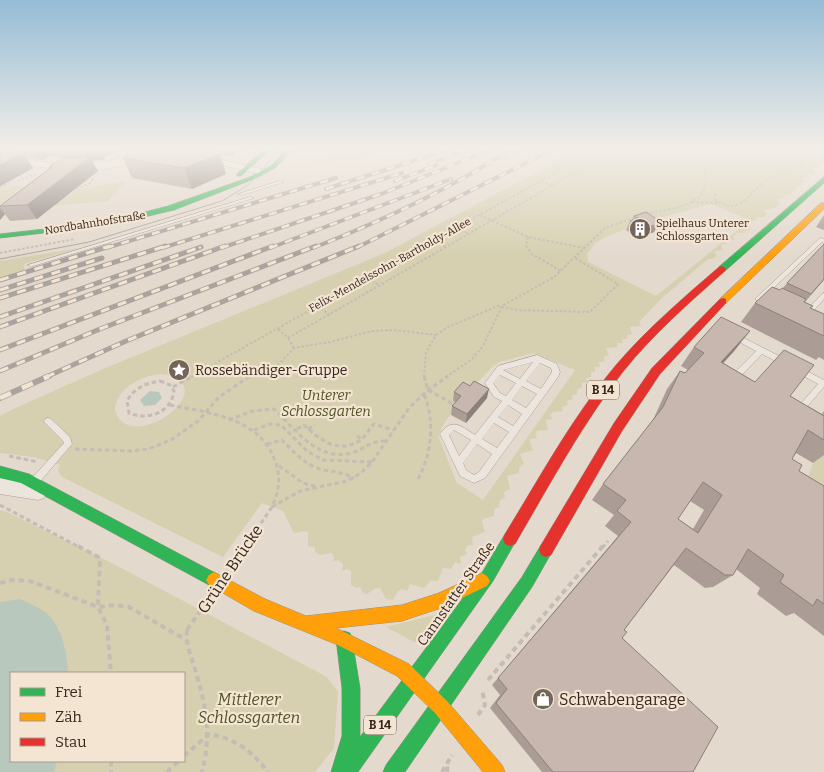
<svg xmlns="http://www.w3.org/2000/svg" width="824" height="772" viewBox="0 0 824 772" font-family="Bitter,serif">
<style>
.green{fill:#d6d0b0;fill-rule:evenodd}
.water{fill:#b8c8bc}
.lines{fill:none;stroke-linecap:round;stroke-linejoin:round}
.lane-casing{stroke:#a99f96;stroke-width:1}
.street-casing{stroke:#a99f96;stroke-width:1}
.fast-casing{stroke:#988e86;stroke-width:1}
.slow-casing{stroke:#988e86;stroke-width:1}
.jam-casing{stroke:#988e86;stroke-width:1}
.path-far2{stroke:#c5bcb5;stroke-width:2;stroke-dasharray:2.5 2;stroke-linecap:butt}
.path-far1{stroke:#c5bcb5;stroke-width:3;stroke-dasharray:4.5 3;stroke-linecap:butt}
.path{stroke:#c5bcb5;stroke-width:4;stroke-dasharray:5.5 4;stroke-linecap:butt}
.lane{fill:#ece5de;fill-rule:evenodd}
.street{fill:#ece5de;fill-rule:evenodd}
.fast{fill:#30b455;fill-rule:evenodd}
.slow{fill:#ff9f0a;fill-rule:evenodd}
.jam{fill:#e5322d;fill-rule:evenodd}
.tram{stroke:#aba49e;stroke-width:1}
.rail-far2-casing{stroke:#aba49e;stroke-width:4}
.rail-far1-casing{stroke:#aba49e;stroke-width:5}
.rail-casing{stroke:#aba49e;stroke-width:6}
.rail-far2{stroke:#f4e5d3;stroke-width:2.5;stroke-dasharray:8;stroke-linecap:butt}
.rail-far1{stroke:#f4e5d3;stroke-width:3;stroke-dasharray:9;stroke-linecap:butt}
.rail{stroke:#f4e5d3;stroke-width:4.5;stroke-dasharray:12;stroke-linecap:butt}
.path-bridge-far1{stroke:#c5bcb5;stroke-width:3;stroke-dasharray:4.5 3;stroke-linecap:butt}
.path-bridge{stroke:#c5bcb5;stroke-width:4;stroke-dasharray:5.5 4;stroke-linecap:butt}
.wall{fill:#ab9d96;fill-rule:evenodd}
.shaded-wall{fill:#8b807a}
.building{fill:#c7b7ae;stroke:#8b807a;fill-rule:evenodd}
.labels{text-anchor:middle;dominant-baseline:central;stroke-width:4.5;stroke-linejoin:round;paint-order:stroke}
.far-street-label{font-size:11px;fill:#37261e;stroke:#f4e5d3}
.far-poi-label{font-size:11px;fill:#37261e;stroke:#f4e5d3;text-anchor:start}
.shield{fill:#f4e5d3;stroke:#705f54;stroke-width:1}
.shield-label{font-size:12px;font-weight:bold;fill:#37261e}
.poi-label{font-size:14px;fill:#37261e;stroke:#f4e5d3;text-anchor:start}
.park-label{font-size:14px;font-style:italic;fill:#4f5325;stroke:#f4e5d3}
.street-label{font-size:14px;fill:#37261e;stroke:#f4e5d3}
.near-street-label{font-size:16px;fill:#37261e;stroke:#f4e5d3}
.near-park-label{font-size:16px;font-style:italic;fill:#4f5325;stroke:#f4e5d3}
.near-poi-label{font-size:16px;fill:#37261e;stroke:#f4e5d3;text-anchor:start}
</style>
<rect width="100%" height="100%" fill="#e4d9cd"/>
<!-- green -->
<g class="green">
<polygon points="353,149 360,154 376,149 390,149 364,157 322,163 316,163 328,157 328,154 309,150"/>
<path d="M580,149H824V163L819,168H812L815,171L813,173H806L809,177H801L805,181L789,195H782L784,197L777,200L780,203L775,208L764,210L767,214L764,217H756L757,219L748,223L751,228L745,233H736L737,235L733,236L735,240H727V243L721,245L723,250L714,251L717,256L712,259H708L662,298L639,322L641,326L630,327L632,334L627,335V339H622L623,343H617L618,347L606,348L609,355L604,357L605,361L599,362L600,367H595V372H591V377L586,378L587,382L582,383V388L577,389V394L572,395L573,399L567,401L568,405L562,407L563,411L553,412L550,415L553,419L546,420L548,430L537,431L535,434L537,438L529,439L533,450L520,454L524,464L519,468V473L507,476L510,489L504,492L505,498L500,500L499,507L494,509V516L483,519L482,522L485,532L472,537L473,545H468L465,550L467,554L460,557L461,564L455,562L451,569L443,568L438,581H430L424,588L410,584L407,591L402,589L398,591L393,600L386,599L380,588H376L367,594L363,593L360,587L356,588L351,585V571L347,569L342,571L343,564L338,560L333,562L334,558L332,553L320,555L315,552V547L308,546V532L304,531L294,533L283,511L262,503L223,557L62,477L58,471L60,465L33,457L0,453V416L11,410L103,369L385,253ZM711,204L750,220L656,296L588,262L587,254L595,243L605,237L648,221ZM533,353L575,370L483,500L457,483L439,438C438,422 480,381 492,367L500,362ZM161,374C173,375 183,378 185,391C181,419 123,444 115,410C117,387 141,376 161,374Z"/>
<polygon points="127,181 108,201 28,208 23,204 0,203 0,187 18,186 37,188 39,196 66,198 76,190"/>
<polygon points="79,248 24,264 25,271 0,279 0,261"/>
<polygon points="822,452 824,453 824,517 805,486 813,463"/>
<path d="M0,510L7,512L108,561L327,677L338,692L334,748L315,772H0ZM11,673H184V761H11Z"/>
<polygon points="442,613 418,642 414,642 386,627"/>
</g>
<!-- water -->
<g class="water">
<polygon points="150,391 159,392 162,398 155,405 144,406 140,400"/>
<path d="M20,599C28,603 38,607 45,612C62,625 67,653 68,673H11V761H57L54,772H0V602Z"/>
</g>
<g class="lines">
<!-- lane casing -->
<g class="lane-casing">
<g id="lane">
<polygon points="280,181 284,182 242,195 238,194"/>
<polygon points="250,197 254,198 33,266 31,267 28,265"/>
<polygon points="821,238 824,239 824,243 822,242 762,299 770,303 770,305 766,305 756,300 756,298 819,239"/>
<polygon points="824,293 824,299 808,317 804,317 803,315 804,313 822,294"/>
<polygon points="732,334 736,334 787,360 788,362 784,365 781,364 762,354 736,381 730,381 729,379 730,377 756,351 732,338 731,336"/>
<path d="M537,355L557,364L560,372L558,377L485,478L474,483L460,476L440,434C452,417 461,426 475,435L502,401L494,397L485,383L498,366ZM533,362L520,379L503,370ZM540,363L551,368L552,372L541,389L526,381ZM500,375L516,383L506,396L500,393L493,383ZM522,386L537,394L526,408L512,400ZM508,405L522,414L513,426L498,417ZM494,423L509,432L497,448L482,439ZM454,430L471,440L459,456L449,435ZM477,444L492,454L479,472L474,475L466,470L463,463Z"/>
<polygon points="799,367 824,380 824,387 801,414 795,414 794,412 795,410 818,384 796,372 795,370 796,368"/>
<polygon points="48,418 51,419 70,437 72,444 38,484 35,485 32,484 31,481 32,478 64,443 63,441 45,423 44,421 45,419"/>
</g>
</g>
<!-- street casing -->
<g class="street-casing">
<g id="street">
<path d="M144,149H155C119,182 43,168 0,161V155C52,164 94,172 144,149Z"/>
<polygon points="202,155 266,170 268,172 263,175 199,160 198,158"/>
<polygon points="0,478 44,486 47,492 44,498 38,500 0,494"/>
</g>
</g>
<!-- fast casing -->
<g class="fast-casing">
<g id="fast">
<polygon points="264,149 271,149 241,176 237,176 237,174"/>
<polygon points="286,149 293,149 275,168 254,179 174,210 106,226 0,238 0,234 106,222 168,206 250,177 271,166"/>
<polygon points="824,177 824,183 725,271 719,271 719,267"/>
<polygon points="0,466 29,474 219,575 222,580 219,585 214,588 209,585 21,483 0,478"/>
<polygon points="510,532 515,534 517,539 493,581 358,772 331,772 342,736 342,688 336,639 338,633 344,631 350,633 352,639 360,688 360,737 483,571 505,534"/>
<polygon points="546,543 551,545 553,550 532,587 405,772 383,772 386,765 522,577 541,545"/>
</g>
</g>
<!-- slow casing -->
<g class="slow-casing">
<g id="slow">
<polygon points="821,203 824,203 824,209 726,303 720,303 720,299"/>
<polygon points="214,572 265,599 306,616 402,605 439,593 482,573 487,576 490,581 487,586 441,608 402,621 336,628 409,664 447,701 502,765 505,772 483,772 435,713 397,676 338,645 254,611 209,585 206,580 209,575"/>
</g>
</g>
<!-- jam casing -->
<g class="jam-casing">
<g id="jam">
<path d="M722,266L726,269L725,271C689,303 652,335 622,373C581,426 549,486 515,544L510,546L505,544L503,539L505,534C540,477 573,416 616,365C647,329 683,298 719,267Z"/>
<polygon points="723,298 726,299 726,303 660,374 622,431 551,555 546,557 541,555 539,550 541,545 614,423 652,368 720,299"/>
</g>
</g>
<!-- path-far2 -->
<g class="path-far2">
<polyline points="601,149 610,152"/>
<polyline points="794,157 810,156 813,153 812,149"/>
<polyline points="541,181 554,186"/>
<polyline points="0,187 37,174"/>
<polyline points="72,190 89,184 95,176"/>
<path d="M715,194L716,200C740,218 749,191 767,180C778,173 791,170 803,165L787,157"/>
<polyline points="692,202 717,203"/>
<path d="M646,214C666,209 707,207 706,179C706,169 699,158 695,149"/>
<polyline points="480,215 528,237 584,248"/>
<polyline points="457,228 469,234"/>
<polyline points="528,237 526,246 532,254 561,271"/>
<polyline points="435,241 447,247"/>
<polyline points="0,253 75,239"/>
<polyline points="368,278 380,286"/>
<polyline points="317,306 330,315"/>
<polyline points="278,329 288,338 294,348"/>
<polyline points="288,338 616,149"/>
<polyline points="191,377 597,149"/>
<polyline points="248,377 280,363 294,348 330,342 372,331 395,330 436,335"/>
<polyline points="424,377 426,352 436,335 448,327 498,306 517,310 590,312 618,284 575,258"/>
<polyline points="446,377 472,359 483,346 502,306 554,277 605,228 636,217"/>
</g>
<!-- path-far1 -->
<g class="path-far1">
<polyline points="424,376 428,390 455,405"/>
<path d="M160,381L170,385L174,391C171,413 148,421 129,413L127,401C134,388 146,383 160,381Z"/>
<polyline points="173,387 193,376"/>
<path d="M170,405C209,413 257,417 274,458C281,475 280,490 272,506"/>
<path d="M229,420L252,411L274,409C295,429 318,462 351,453C367,449 367,441 386,441"/>
<path d="M297,429L304,425C321,441 340,455 362,439C367,435 369,428 374,424L393,430"/>
<polyline points="308,429 315,425"/>
<polyline points="254,430 270,424 281,425 307,451 323,460 372,462"/>
<polyline points="357,436 362,439"/>
<path d="M267,444L282,440C293,451 304,464 320,469C332,472 343,472 354,478"/>
<polyline points="75,449 130,451 148,449 171,440 198,421 219,397 250,376"/>
<polyline points="9,456 38,462"/>
<polyline points="279,466 303,483 315,486"/>
<path d="M418,479C432,453 435,421 424,394"/>
<polyline points="0,505 81,548"/>
<polyline points="272,507 300,491 347,481 361,473 372,462 409,408 428,390 448,376"/>
<polyline points="602,548 608,541"/>
</g>
<!-- path -->
<g class="path">
<polyline points="78,546 100,558 98,607 107,625 111,673"/>
<polyline points="0,583 12,580 30,581 98,607 115,605 129,607 186,640"/>
<path d="M187,630C185,646 193,660 197,676C207,709 211,738 202,772"/>
<polyline points="488,680 603,546"/>
<polyline points="478,715 485,705 482,689"/>
<path d="M184,756L209,734C237,739 251,751 268,772"/>
<polyline points="111,761 111,772"/>
<polyline points="167,772 179,761"/>
<polyline points="442,772 452,755"/>
<polyline points="447,772 448,764"/>
</g>
<!-- lane -->
<use href="#lane" class="lane"/>
<!-- street -->
<use href="#street" class="street"/>
<!-- fast -->
<use href="#fast" class="fast"/>
<!-- slow -->
<use href="#slow" class="slow"/>
<!-- jam -->
<use href="#jam" class="jam"/>
<!-- tram -->
<polyline class="tram" points="0,259 89,242 222,201 248,185 281,149"/>
<!-- rail-far2 casing -->
<g class="rail-far2-casing">
<g id="rail-far2">
<polyline points="506,157 524,149"/>
<polyline points="429,164 468,149"/>
<polyline points="395,181 437,165"/>
<polyline points="326,189 450,149"/>
<polyline points="106,248 336,178"/>
<polyline points="162,248 402,173"/>
<polyline points="199,248 201,247"/>
<polyline points="221,248 381,194 492,149"/>
<polyline points="270,248 451,179"/>
<path d="M313,248C382,221 449,190 511,149"/>
<polyline points="356,248 554,149"/>
</g>
</g>
<!-- rail-far1 casing -->
<g class="rail-far1-casing">
<g id="rail-far1">
<polyline points="0,280 110,246"/>
<polyline points="0,290 102,258"/>
<polyline points="0,298 166,246"/>
<polyline points="0,317 201,247"/>
<polyline points="0,327 225,246"/>
<polyline points="0,350 273,246"/>
<polyline points="0,371 100,329 316,246"/>
<polyline points="46,377 126,341 359,246"/>
</g>
</g>
<!-- rail casing -->
<g class="rail-casing">
<polyline id="rail" points="0,398 49,376"/>
</g>
<!-- rail-far2 -->
<use href="#rail-far2" class="rail-far2"/>
<!-- rail-far1 -->
<use href="#rail-far1" class="rail-far1"/>
<!-- rail -->
<use href="#rail" class="rail"/>
<!-- path-bridge-far1 -->
<polyline class="path-bridge-far1" points="244,548 272,507"/>
<!-- path-bridge -->
<polyline class="path-bridge" points="187,630 245,546"/>
</g>
<!-- wall -->
<g class="wall">
<polygon points="13,149 121,149 104,157 105,159 92,161 98,171 37,219 10,221 5,214 0,220 0,206 50,168 49,167 61,158 50,156 42,160 26,157 33,168 0,186 0,152 18,153"/>
<polygon points="136,149 237,149 233,156 220,155 226,174 192,189 132,178 123,158"/>
<polygon points="824,215 824,230 816,227"/>
<polygon points="634,216 657,223 654,232 638,238 626,230 630,221 632,220"/>
<polygon points="824,280 805,302 811,308 824,314 824,360 819,357 816,360 741,322 755,303 780,290 783,288 787,283"/>
<path d="M694,347L735,350L723,363L755,382L790,396L822,414L824,411V455L813,463L796,453L792,459L799,471L824,486V636L794,613L786,616L757,594L760,588L736,569L733,575L713,587L705,588L674,565L624,630L622,638L693,772H542L490,708L500,695L492,685L618,536L605,526L614,515L592,500L603,484L653,420L667,389L680,371L685,373L688,370L681,366ZM690,501L704,510L693,529L678,519Z"/>
<polygon points="454,392 487,398 466,423 451,415 452,406 456,402 453,401"/>
</g>
<!-- shaded-wall -->
<g class="shaded-wall">
<polygon points="36,149 46,149 50,156 42,160"/>
<polygon points="83,149 121,149 104,157 105,159 92,161 98,171 37,219 27,205 89,159"/>
<polygon points="231,149 237,149 233,156"/>
<polygon points="23,153 33,168 1,186 0,185 0,165"/>
<polygon points="220,154 226,174 192,189 184,168"/>
<polygon points="0,208 5,214 0,220"/>
<polygon points="658,220 656,224 658,224 654,232 638,238 641,229 654,221"/>
<polygon points="750,331 735,350 707,381 721,362"/>
<polygon points="489,389 487,398 466,423 467,414"/>
</g>
<!-- building -->
<g class="building">
<polygon points="136,149 218,149 220,154 184,168 123,158"/>
<polygon points="0,152 23,153 0,165"/>
<polygon points="90,157 27,205 0,206 52,167 49,167 62,158"/>
<polygon points="646,212 658,220 654,221 658,224 641,229 630,221 638,218 634,216"/>
<polygon points="824,244 824,279 811,294 787,283"/>
<polygon points="772,287 780,290 782,288 806,299 804,302 813,306 810,308 824,314 824,336 755,303"/>
<path d="M721,317L750,331L721,362L755,382L784,350L814,365L790,396L824,416V440L808,430L792,459L802,465L799,471L824,486V604L817,599L813,606L780,582L784,575L748,549L733,575H725L686,548L624,630L627,632L622,638L718,727L693,772H553L496,703L507,689L498,678L631,522L617,511L626,500L603,484L663,407L680,371L685,373L704,353L694,347ZM703,482L722,495L698,533L678,519Z"/>
<polygon points="474,381 489,389 467,414 452,406 461,396 454,392 463,382 470,386"/>
</g>
<!-- sky -->
<linearGradient id="sky" x2="0" y2="1"><stop stop-color="#95bcd6"/><stop offset="0.58" stop-color="#f3eee8"/><stop offset="1" stop-color="#f3eee8" stop-opacity="0"/></linearGradient>
<rect width="824" height="257" fill="url(#sky)"/>
<!-- icons -->
<defs>
<g id="building-disc" transform="scale(1.125)"><circle r="9.5" fill="#74655b" stroke="#f4e5d3"/><path d="M-4-6H4V6H1V3H-1V6H-4ZM-2.5-4.3h1.7v1.8h-1.7ZM.8-4.3h1.7v1.8H.8ZM-2.5-1h1.7V.8h-1.7ZM.8-1h1.7V.8H.8Z" fill="#fff"/></g>
<g id="sight-disc" transform="scale(1.125)"><circle r="9.5" fill="#74655b" stroke="#f4e5d3"/><path d="M0-6L1.8-2.2L6-1.7L2.9 1.2L3.7 5.4L0 3.3L-3.7 5.4L-2.9 1.2L-6-1.7L-1.8-2.2Z" fill="#fff"/></g>
<g id="shop-disc" transform="scale(1.125)"><circle r="9.5" fill="#74655b" stroke="#f4e5d3"/><path d="M-5-2.5h2.3a2.7 3.5 0 0 1 5.4 0H5L5.5 6h-11ZM-1.5-2.5h3a1.5 2.3 0 0 0-3 0Z" fill="#fff"/></g>
</defs>
<g fill-rule="evenodd">
<use href="#building-disc" x="640" y="229"/>
<use href="#sight-disc" x="179" y="370"/>
<use href="#shop-disc" x="543" y="699"/>
</g>
<g class="labels">
<!-- far-street labels -->
<g class="far-street-label">
<text transform="translate(95 223) rotate(-9)">Nordbahnhofstraße</text>
<text transform="translate(390 265) rotate(-29)">Felix-Mendelssohn-Bartholdy-Allee</text>
</g>
<!-- far-poi labels -->
<g class="far-poi-label">
<text x="656" y="223">Spielhaus Unterer<tspan x="656" dy="13">Schlossgarten</tspan></text>
</g>
<!-- shield labels -->
<g class="shield">
<rect x="587" y="380.5" width="32" height="19" rx="4"/>
<rect x="364" y="715.5" width="32" height="19" rx="4"/>
</g>
<g class="shield-label">
<text x="603" y="390">B 14</text>
<text x="380" y="725">B 14</text>
</g>
<!-- poi labels -->
<g class="poi-label">
<text x="195" y="370">Rossebändiger-Gruppe</text>
</g>
<!-- park labels -->
<g class="park-label">
<text x="326" y="395">Unterer<tspan x="326" dy="16">Schlossgarten</tspan></text>
</g>
<!-- street labels -->
<g class="street-label">
<text transform="translate(456 594) rotate(-55)">Cannstatter Straße</text>
</g>
<!-- near-street labels -->
<g class="near-street-label">
<text transform="translate(230 569) rotate(-56)">Grüne Brücke</text>
</g>
<!-- near-park labels -->
<g class="near-park-label">
<text x="249" y="699">Mittlerer<tspan x="249" dy="18">Schlossgarten</tspan></text>
</g>
<!-- near-poi labels -->
<g class="near-poi-label">
<text x="559" y="699">Schwabengarage</text>
</g>
</g>
<!-- legend -->
<rect x="10" y="672" width="175" height="90" fill="#f4e5d3" stroke="#a8998b"/>
<rect x="20" y="688" width="25" height="8" fill="#30b455" stroke="#a8998b"/>
<text x="55" y="697" font-size="15" fill="#37261e">Frei</text>
<rect x="20" y="713" width="25" height="8" fill="#ff9f0a" stroke="#a8998b"/>
<text x="55" y="722" font-size="15" fill="#37261e">Zäh</text>
<rect x="20" y="738" width="25" height="8" fill="#e5322d" stroke="#a8998b"/>
<text x="55" y="747" font-size="15" fill="#37261e">Stau</text>
</svg>
